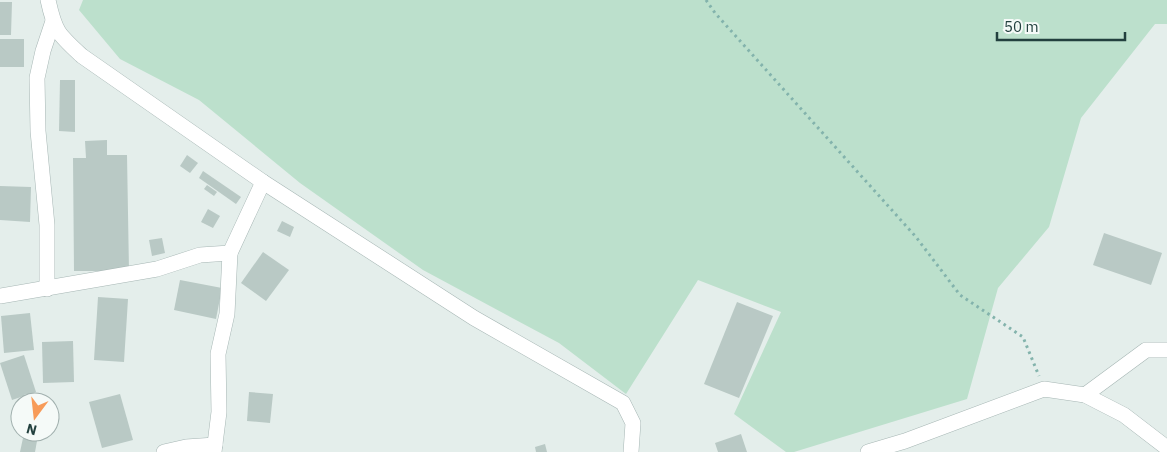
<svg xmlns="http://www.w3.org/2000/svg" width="1167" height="452" viewBox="0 0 1167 452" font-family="'IBM Plex Sans',sans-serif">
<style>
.green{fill:#bce0cc}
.building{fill:#b9c9c5}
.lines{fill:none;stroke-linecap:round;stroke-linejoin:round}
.street-casing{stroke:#a6b6b4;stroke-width:16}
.path{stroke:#83b3ac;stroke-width:3;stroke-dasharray:2.5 4;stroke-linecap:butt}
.street{stroke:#fff;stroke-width:15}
</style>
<rect width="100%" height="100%" fill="#e4eeeb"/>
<!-- green -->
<polygon class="green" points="83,0 1167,0 1167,24 1155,24 1081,118 1049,227 998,288 967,399 794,452 786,452 734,414 781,312 698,280 626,394 559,343 423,270 300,183 199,100 120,59 79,10"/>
<!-- building -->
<g class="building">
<polygon points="0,2 12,2 11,35 0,35"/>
<rect x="0" y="39" width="24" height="28"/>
<polygon points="60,80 75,80 75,132 59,131"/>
<polygon points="107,140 107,155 127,155 129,271 74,271 73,158 86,158 85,141"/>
<polygon points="187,155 198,163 190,173 180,166"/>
<polygon points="203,171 241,197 236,204 199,178"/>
<polygon points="207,185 217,192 214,196 204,189"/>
<polygon points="0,186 31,187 30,222 0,220"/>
<polygon points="208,209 220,216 213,228 201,222"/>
<polygon points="282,221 294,227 290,237 277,231"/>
<polygon points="1104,233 1162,253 1151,285 1093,265"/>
<polygon points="162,238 165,253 152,256 149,240"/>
<polygon points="263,252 289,270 266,301 241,283"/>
<polygon points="180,280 222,288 216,319 174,310"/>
<polygon points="98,297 128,299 124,362 94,360"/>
<polygon points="737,302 773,316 739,398 704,384"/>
<polygon points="30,313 34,350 4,353 1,316"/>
<polygon points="73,341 74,382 43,383 42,342"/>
<polygon points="24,355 36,392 12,400 0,363"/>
<polygon points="249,392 273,394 270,423 247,421"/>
<polygon points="120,394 133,440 102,448 89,402"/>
<polygon points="741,434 747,452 718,452 715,443"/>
<polygon points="23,438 37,441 35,452 20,452"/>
<polygon points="545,444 547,452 536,452 535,447"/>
</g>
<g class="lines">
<!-- street casing -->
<g class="street-casing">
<g id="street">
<path d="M48,0C55,32 58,34 82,56L263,182L474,318L623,403L633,423L631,452"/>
<polyline points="47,289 47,225 38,131 37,78 43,51 53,21"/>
<polyline points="0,296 157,269 200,255 230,253 263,182"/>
<polyline points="1085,395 1146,350 1167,350"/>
<polyline points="164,452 186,447 215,445"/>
<polyline points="214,452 219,412 218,354 227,314 230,253"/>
<polyline points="868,452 905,441 1044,389 1085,395 1124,415 1167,448"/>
</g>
</g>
<!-- path -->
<polyline class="path" points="706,0 715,13 916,237 960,295 1023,337 1039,376"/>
<!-- street -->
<use href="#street" class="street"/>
</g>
<!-- north arrow -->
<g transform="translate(35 417) rotate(195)"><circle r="24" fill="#f5faf8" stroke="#a1b0ae"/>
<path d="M0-4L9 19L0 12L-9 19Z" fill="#f79b59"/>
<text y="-8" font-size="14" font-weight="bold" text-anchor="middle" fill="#22403e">N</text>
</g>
<!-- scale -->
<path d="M997 32v8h128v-8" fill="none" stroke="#22403e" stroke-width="2.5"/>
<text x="1004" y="32" font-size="15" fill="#22403e" stroke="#f5faf8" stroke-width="4" paint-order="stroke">50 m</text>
</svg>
